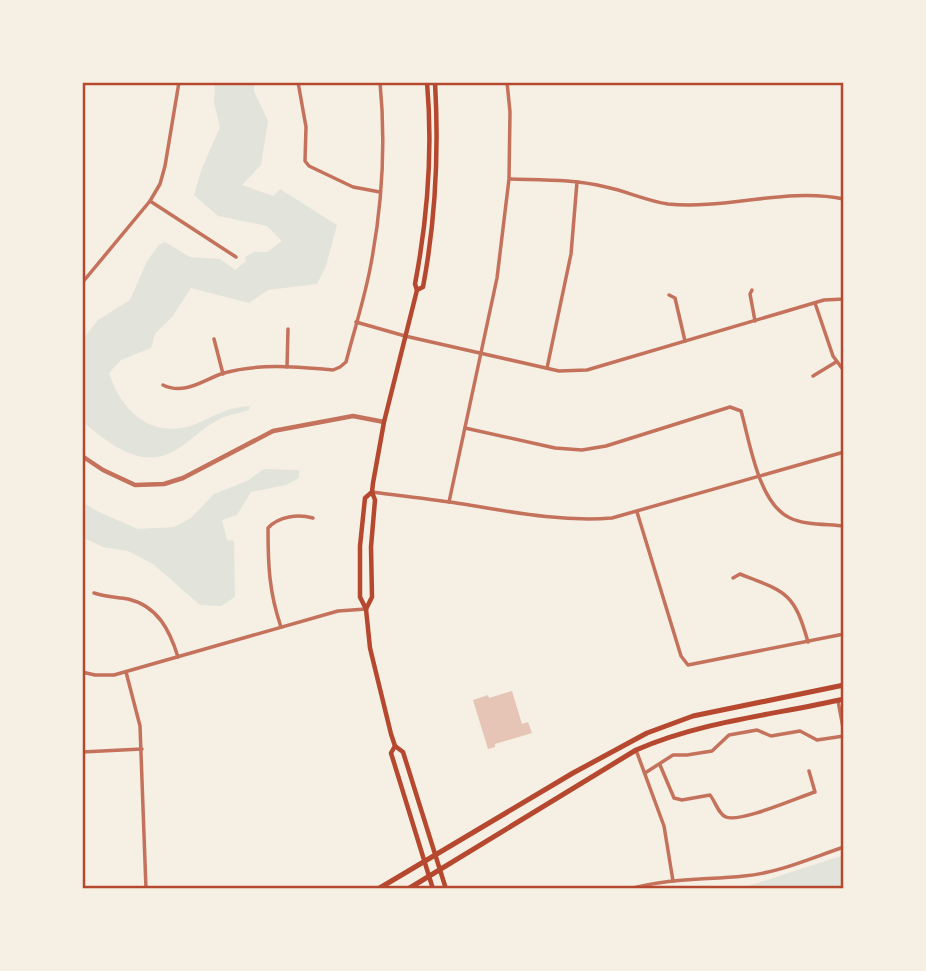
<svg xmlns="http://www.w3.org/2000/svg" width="926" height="971" viewBox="0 0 926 971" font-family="Quicksand,sans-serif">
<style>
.green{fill:#e2e4dc}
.building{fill:#e6c5b7}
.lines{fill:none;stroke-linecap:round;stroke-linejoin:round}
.minor{stroke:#c5725c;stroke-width:3.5}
.tertiary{stroke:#c5725c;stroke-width:4.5}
.secondary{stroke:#b5482f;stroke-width:4.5}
.primary{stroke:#b5482f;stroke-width:5}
.neatline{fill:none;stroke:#b5482f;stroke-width:2.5}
</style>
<rect width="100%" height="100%" fill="#f6efe4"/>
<!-- green -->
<g class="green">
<path d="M215,82H254V91L268,121L261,165L242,185L273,196L280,189L337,225L326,266L317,284L268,290L249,303L191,288L173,316L155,334L151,348L121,360L109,373C121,409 147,436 187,427C199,424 211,416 223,412C231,408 241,407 250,406L249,410C239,413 227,415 218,420C202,428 189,443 174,451C140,471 106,441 82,421V340L98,320L130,300L147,261L159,245L165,242L190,257L220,259L235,270L246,261L245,257L254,252H267L282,241L267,226L218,216L194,195L202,168L220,127L214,103Z"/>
<polygon points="264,469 299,470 299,478 286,485 251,492 237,515 222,520 227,540 234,541 235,597 221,606 200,605 153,564 128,551 103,547 84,538 82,540 82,502 101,513 138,529 174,527 191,518 214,494 247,481"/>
<polygon points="844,855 844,889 730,888 748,886"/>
</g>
<!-- building -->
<polygon class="building" points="512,691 522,724 528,722 532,733 495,744 495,747 488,749 473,700 488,695 489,698"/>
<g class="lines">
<!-- minor -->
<g class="minor">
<polyline points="298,82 306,127 305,161 309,166 353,187 380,192"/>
<path d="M510,179C542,180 575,179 606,187C626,191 647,201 668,204C726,210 786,187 844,199"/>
<polyline points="150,201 236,257"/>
<polyline points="82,283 150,201 160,184 165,166 179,82"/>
<polyline points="752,290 750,294 755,321"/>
<polyline points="669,295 675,298 685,341"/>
<polyline points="815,303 833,356 844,371"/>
<polyline points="356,322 405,336 559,371 587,370 824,300 844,299"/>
<polyline points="214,339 223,374"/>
<polyline points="287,367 288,329"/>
<polyline points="547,368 571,254 577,182"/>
<polyline points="813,376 836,362"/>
<path d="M163,385C185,396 204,379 224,373C259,363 298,367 333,370L340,367L346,362C354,331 364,300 370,269C382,208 386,144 380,82"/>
<path d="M465,428L555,448L582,450L606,446L730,407L741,411C750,442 758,503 790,518C804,525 827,524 844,526"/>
<path d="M372,492C402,496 433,499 463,504C512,512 561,522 612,518L844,452"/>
<polyline points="449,502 497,278 509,179 510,112 507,82"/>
<polyline points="637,512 681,656 688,665 844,634"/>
<path d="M733,578L740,574C786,592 794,592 808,642"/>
<path d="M94,593C106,597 117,597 128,599C158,606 170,631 178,657"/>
<path d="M281,627C269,592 268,565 268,528C279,516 298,514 313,518"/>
<polyline points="82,672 95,675 114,675 338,611 366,609"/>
<polyline points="126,672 140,726 146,889"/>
<polyline points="838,701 844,733"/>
<polyline points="636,750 664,826 673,881"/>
<polyline points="82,752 142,749"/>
<path d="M660,765L674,798L682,800L710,795C715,801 719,815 726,817C740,823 799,797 815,792L809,771"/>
<polyline points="645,773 673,755 687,755 712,751 729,735 757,730 771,736 800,731 817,740 844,736"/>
<path d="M630,889C667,878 706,880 744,876C778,873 811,858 844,847"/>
</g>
<!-- tertiary -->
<polyline class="tertiary" points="82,456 103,470 135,485 164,484 183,478 273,431 353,416 384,422"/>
<!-- secondary -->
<g class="secondary">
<path d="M417,290L423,287C436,218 439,152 435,82"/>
<polyline points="372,492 365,498 360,546 360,597 366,609 370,648 391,734 395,746 403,752 446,889"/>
<path d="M366,609L372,597L371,547L375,500L372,492L373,483L384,422L417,290L415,284C428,216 433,151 427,82"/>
<polyline points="395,746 391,753 433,889"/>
</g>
<!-- primary -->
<g class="primary">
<polyline points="378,889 573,773 647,733 693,716 844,685"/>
<path d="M408,889L636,750C702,721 774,715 844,699"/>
</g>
</g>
<!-- border -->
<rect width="926" height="971" fill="none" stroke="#f6efe4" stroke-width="168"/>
<rect x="84" y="84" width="758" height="803" class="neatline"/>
</svg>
